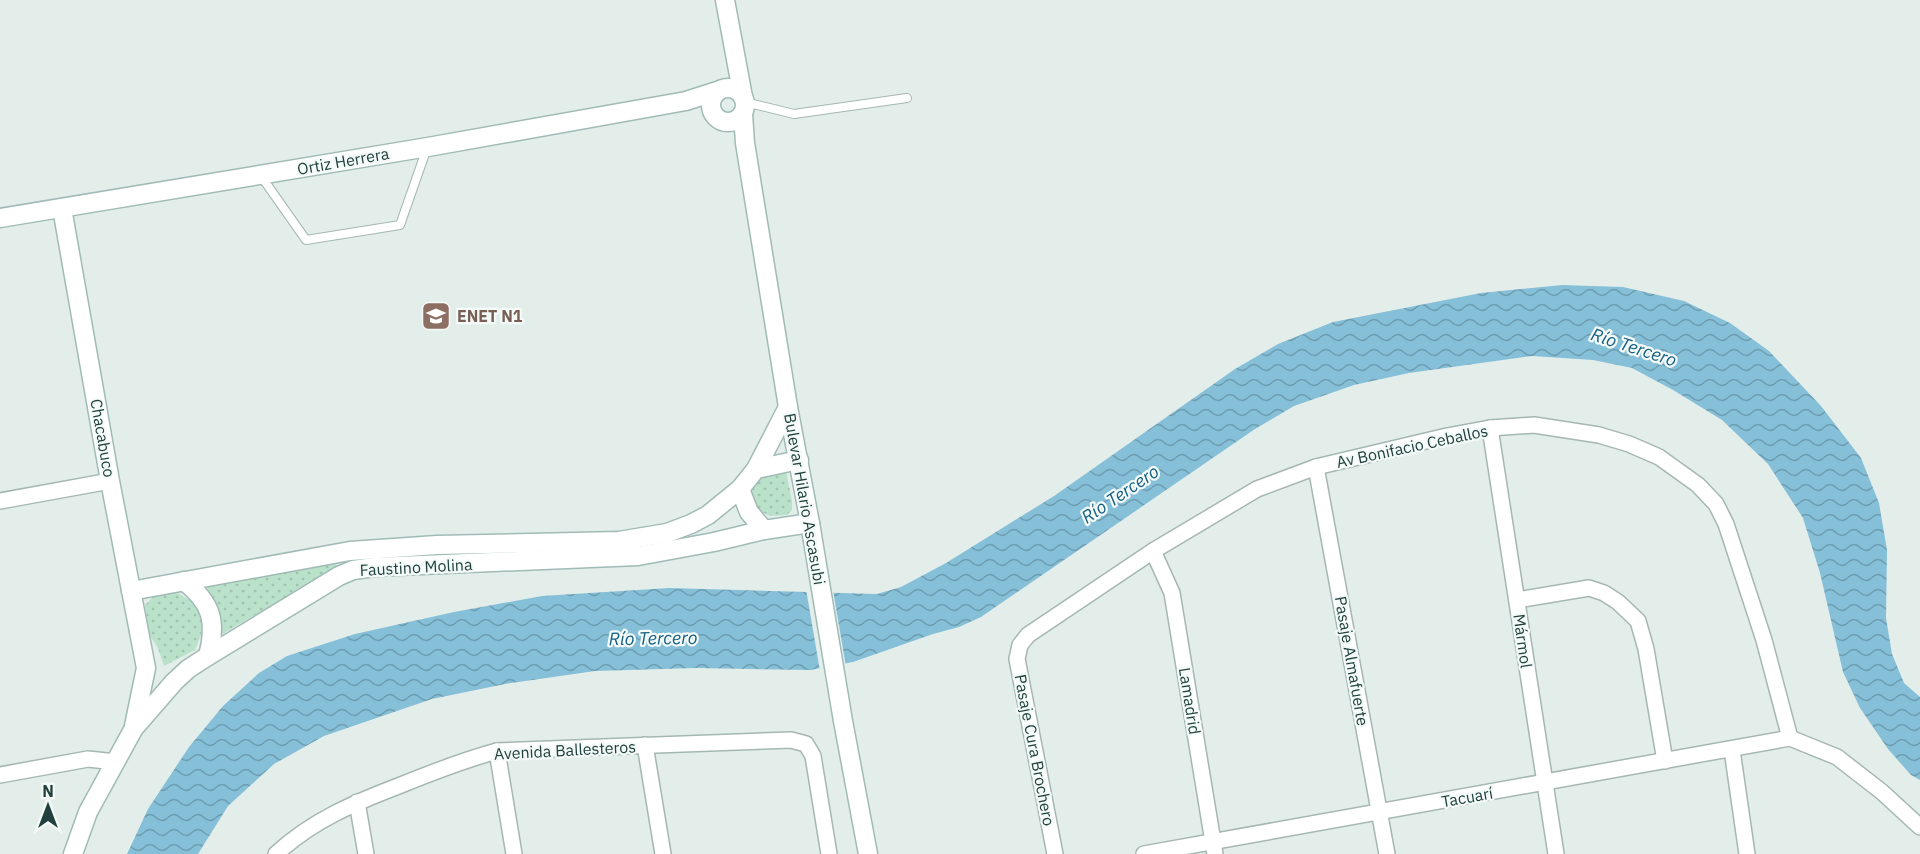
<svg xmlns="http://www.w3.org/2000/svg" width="1920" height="854" viewBox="0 0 1920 854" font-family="'IBM Plex Sans',sans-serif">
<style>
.grass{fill:url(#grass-dots)}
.water{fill:url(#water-waves)}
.pier{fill:#e3eeeb}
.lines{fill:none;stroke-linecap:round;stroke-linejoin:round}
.lane-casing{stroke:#a5b7b3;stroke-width:10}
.street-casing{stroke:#a5b7b3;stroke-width:18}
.secondary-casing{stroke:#a0bbb5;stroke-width:21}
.lane{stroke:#fff;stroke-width:8}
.street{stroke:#fff;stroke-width:15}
.secondary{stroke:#fff;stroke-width:18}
.labels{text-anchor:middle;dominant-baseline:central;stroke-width:4.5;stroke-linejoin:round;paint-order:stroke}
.street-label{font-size:16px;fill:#20413d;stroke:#f4faf8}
.education-label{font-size:16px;font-weight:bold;fill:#785e54;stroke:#f4faf8;text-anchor:start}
.water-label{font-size:18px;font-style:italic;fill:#146083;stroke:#f4faf8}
</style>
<defs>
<pattern id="grass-dots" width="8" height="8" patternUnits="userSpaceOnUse" patternTransform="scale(1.5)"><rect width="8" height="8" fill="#bae1ca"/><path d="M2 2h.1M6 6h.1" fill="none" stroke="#a0c2ae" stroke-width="1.8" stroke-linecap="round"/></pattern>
<pattern id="water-waves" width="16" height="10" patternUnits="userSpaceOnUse" patternTransform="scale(1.5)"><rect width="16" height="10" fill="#86bfd8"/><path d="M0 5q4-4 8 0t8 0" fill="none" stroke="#6d9db0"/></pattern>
</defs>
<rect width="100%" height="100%" fill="#e3eeeb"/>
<!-- grass -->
<g class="grass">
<polygon points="786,471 792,501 792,510 787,515 770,516 762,512 755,505 752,490 758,477"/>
<polygon points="336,562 337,568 220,635 218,609 206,585"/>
<polygon points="178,593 191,601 202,617 201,635 195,650 164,666 158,648 149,634 145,605 155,595"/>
</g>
<!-- water -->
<polygon class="water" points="1562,285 1623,287 1684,301 1730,323 1769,351 1821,406 1861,458 1879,503 1887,550 1886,618 1892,654 1904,683 1920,697 1920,780 1911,775 1888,749 1860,708 1843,672 1820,573 1803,518 1768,464 1722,420 1673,390 1632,368 1593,360 1532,356 1409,373 1354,385 1294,406 1255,429 981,617 959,627 933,634 853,662 810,670 696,668 595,671 505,684 432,699 324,736 274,764 228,806 198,854 127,854 148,809 189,747 223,706 259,673 287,656 355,634 454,612 542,596 669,588 877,594 901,587 946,563 1054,496 1235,369 1278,344 1333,322 1481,293"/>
<!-- pier -->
<polygon class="pier" points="806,589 833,590 846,667 820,671"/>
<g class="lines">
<!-- lane casing -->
<g class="lane-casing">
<g id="lane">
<polyline points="745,102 794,114 907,98"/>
<polyline points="261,176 306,240 400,225 427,148"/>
</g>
</g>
<!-- street casing -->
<g class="street-casing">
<g id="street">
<polyline points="1490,428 1556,854"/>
<polyline points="1316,467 1387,854"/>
<polyline points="0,501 110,481"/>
<polyline points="1153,551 1172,593 1215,854"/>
<polyline points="1517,600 1589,588 1604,593 1618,602 1638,621 1646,649 1665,761"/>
<polyline points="1790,738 1837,757 1882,792 1920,827"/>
<polyline points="645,745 663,854"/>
<polyline points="1732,750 1747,854"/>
<polyline points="497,751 514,854"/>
<polyline points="0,775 88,759 116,762"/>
<polyline points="357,802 366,854"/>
<path d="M276,854C313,820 354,803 401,785C433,772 464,760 497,751L791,740L806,744L813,756L829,854"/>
<polyline points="1055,854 1017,659 1020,645 1028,635 1153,551 1257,489 1316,467 1447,436 1490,428 1534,425 1599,435 1629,444 1659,457 1698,485 1716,504 1726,524 1764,640 1790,738"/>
<polyline points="1144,854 1790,738"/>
</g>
</g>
<!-- secondary casing -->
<g class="secondary-casing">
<g id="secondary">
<polyline points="725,0 743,97"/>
<circle cx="728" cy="105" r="17"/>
<polyline points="743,114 745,143 788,407 810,523 843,721 868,854"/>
<polyline points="62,208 110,481 146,668 134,726"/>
<polyline points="0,218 428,147 686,101 717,91"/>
<polyline points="756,469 788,407"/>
<polyline points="740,489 749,512 764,530"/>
<path d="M184,581C212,603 217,622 208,656"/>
<polyline points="131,591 350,551 437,545 619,541 667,533 691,524 708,515 740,489 756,469 799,460"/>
<polyline points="73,854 88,812 134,728 174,682 188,669 208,656 339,576 353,570 375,567 638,556 714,542 764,530 810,523"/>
</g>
</g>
<!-- lane -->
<use href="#lane" class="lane"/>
<!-- street -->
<use href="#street" class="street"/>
<!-- secondary -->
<use href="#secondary" class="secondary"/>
</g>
<!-- icons -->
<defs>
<g id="school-square" transform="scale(1.5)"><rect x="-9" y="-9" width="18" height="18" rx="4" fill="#8d6e63" stroke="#f4faf8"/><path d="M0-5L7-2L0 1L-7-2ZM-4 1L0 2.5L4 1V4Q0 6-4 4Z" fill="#fff"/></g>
</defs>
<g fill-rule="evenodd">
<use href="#school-square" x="436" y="316"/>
</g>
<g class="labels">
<!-- street labels -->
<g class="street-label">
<text transform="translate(343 161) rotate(-10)">Ortiz Herrera</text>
<text transform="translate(103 438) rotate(80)">Chacabuco</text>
<text transform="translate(1412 446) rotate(-12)">Av Bonifacio Ceballos</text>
<text transform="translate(805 499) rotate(80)">Bulevar Hilario Ascasubi</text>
<text transform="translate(416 567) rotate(-3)">Faustino Molina</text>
<text transform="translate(1523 641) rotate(82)">Mármol</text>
<text transform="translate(1352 661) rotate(80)">Pasaje Almafuerte</text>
<text transform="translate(1190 701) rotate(81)">Lamadrid</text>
<text transform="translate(565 750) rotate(-3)">Avenida Ballesteros</text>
<text transform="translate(1035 750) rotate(79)">Pasaje Cura Brochero</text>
<text transform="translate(1467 797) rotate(-10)">Tacuarí</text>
</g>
<!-- education labels -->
<g class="education-label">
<text x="457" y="316">ENET N1</text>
</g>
<!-- water labels -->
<g class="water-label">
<text transform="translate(1634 347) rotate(18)">Río Tercero</text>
<text transform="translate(1120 494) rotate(-34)">Río Tercero</text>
<text transform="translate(653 638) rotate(-1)">Río Tercero</text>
</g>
</g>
<!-- north arrow -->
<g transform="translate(48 806)" stroke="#f4faf8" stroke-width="4.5" paint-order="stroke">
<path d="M0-4.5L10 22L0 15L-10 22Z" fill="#20413d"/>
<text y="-9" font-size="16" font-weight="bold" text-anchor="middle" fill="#20413d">N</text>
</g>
</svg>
